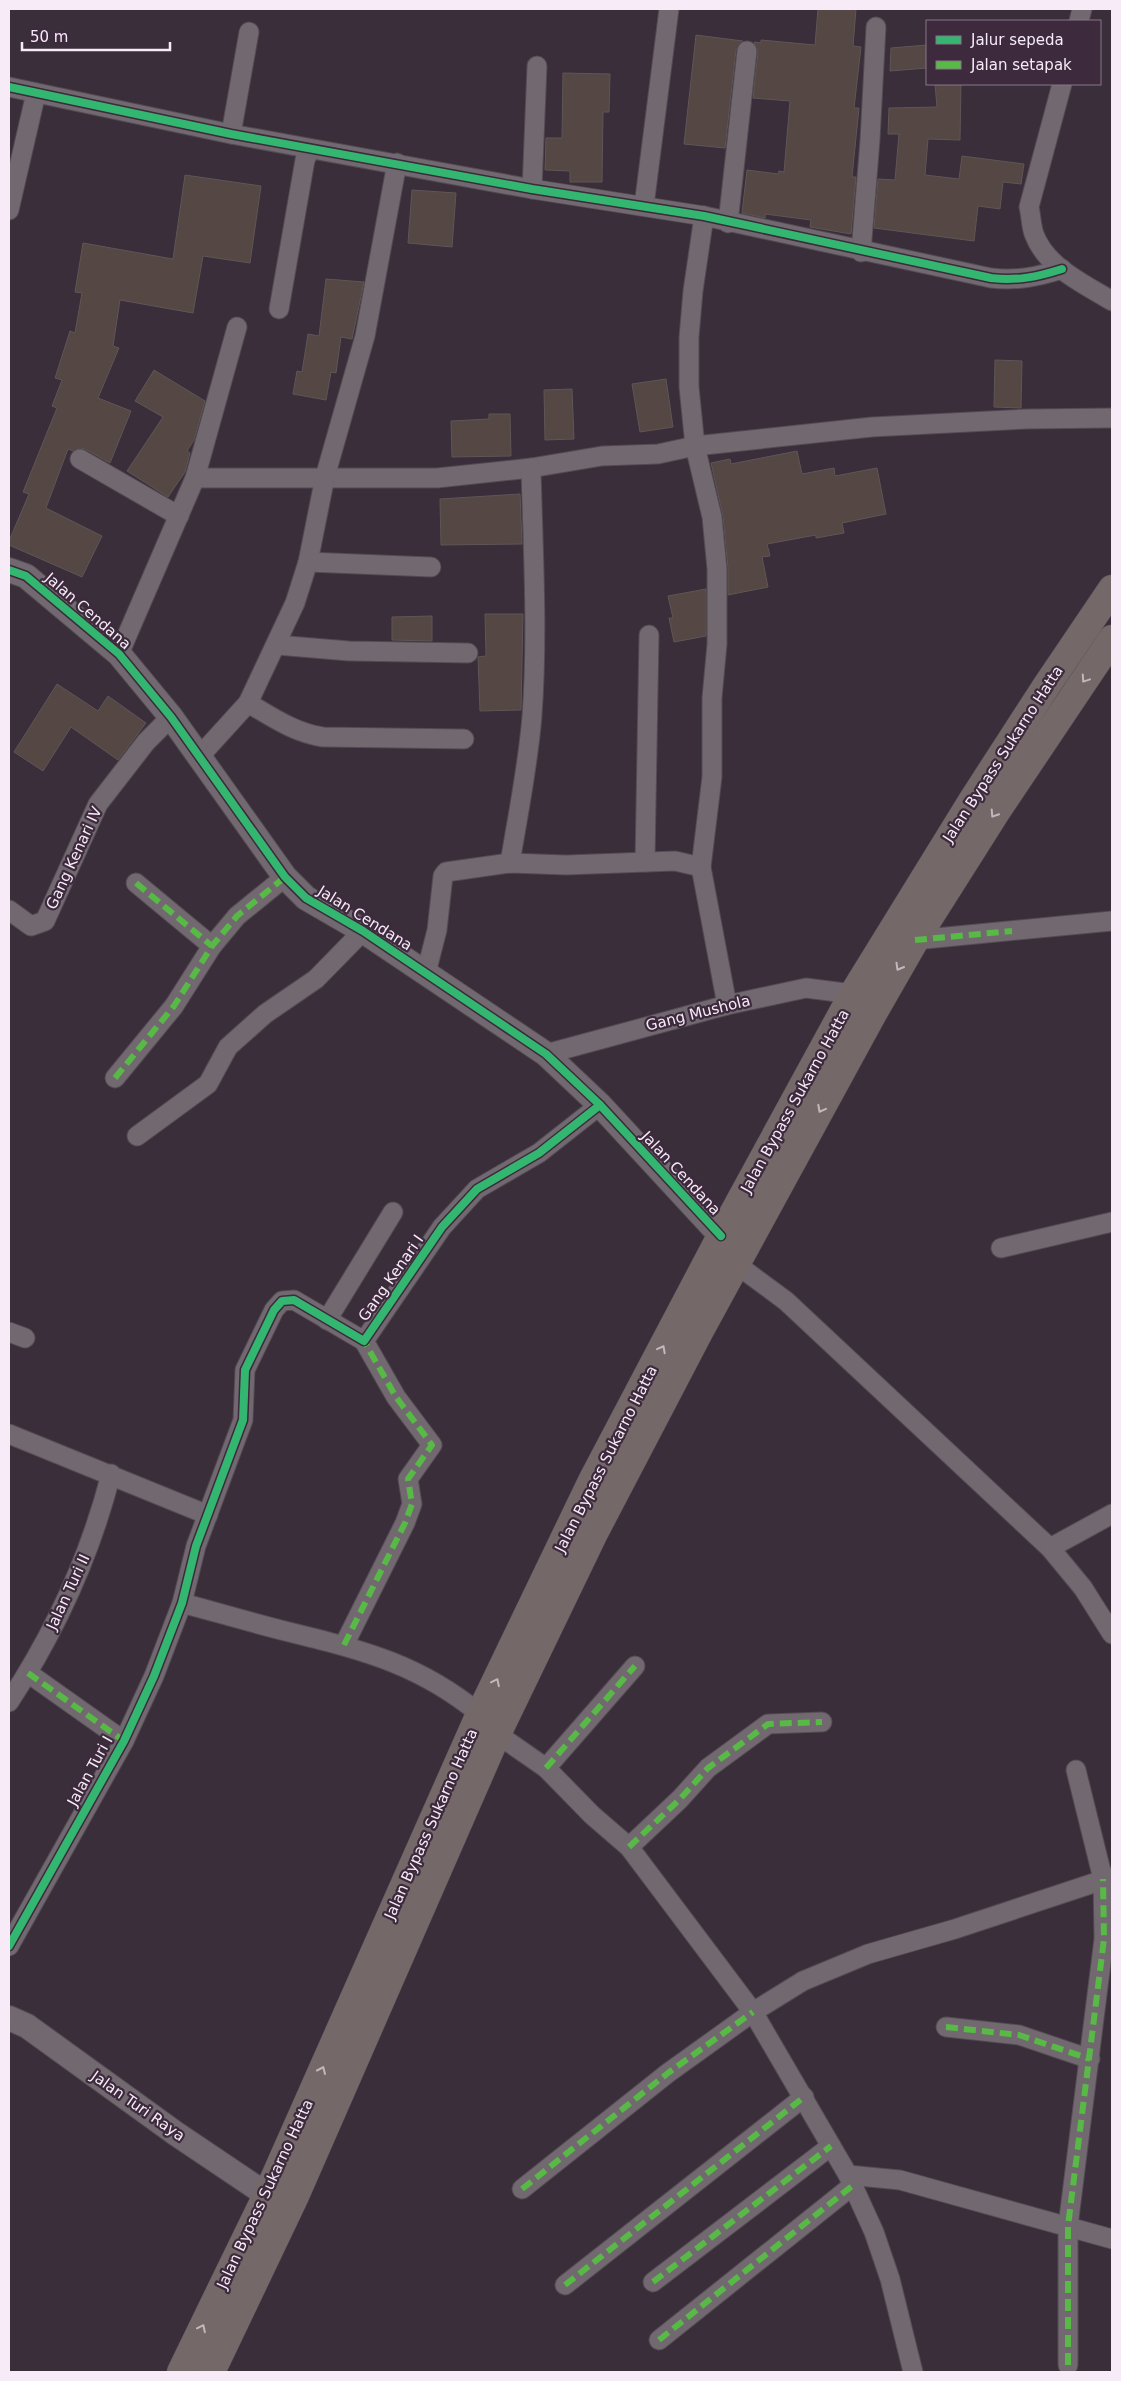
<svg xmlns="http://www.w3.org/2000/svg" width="1121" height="2381" viewBox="0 0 1121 2381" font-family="'DejaVu Sans',sans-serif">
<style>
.building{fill:#544744;stroke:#605657}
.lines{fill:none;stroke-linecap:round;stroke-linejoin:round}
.minor-casing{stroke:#534a53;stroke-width:21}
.tertiary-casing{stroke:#534a53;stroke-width:26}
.trunk-casing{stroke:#534a53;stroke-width:29}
.minor{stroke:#716870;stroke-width:19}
.tertiary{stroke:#716870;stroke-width:24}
.trunk{stroke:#746869;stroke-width:28}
.quiet{stroke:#58b947;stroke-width:6;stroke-dasharray:12 6;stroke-linecap:butt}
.cycleway-casing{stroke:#3d2a3d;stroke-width:11}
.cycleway{stroke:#33b770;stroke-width:8}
.oneway{stroke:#c3b7be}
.labels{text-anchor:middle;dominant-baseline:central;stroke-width:4.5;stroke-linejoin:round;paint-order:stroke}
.street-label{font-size:15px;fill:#f7ebf7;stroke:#3d2a3d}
</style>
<rect width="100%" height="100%" fill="#392e39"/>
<!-- building -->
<g class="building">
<polygon points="818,9 856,9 853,46 861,47 854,108 859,108 852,177 856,177 851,234 810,227 811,220 765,214 765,218 742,213 747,170 778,174 779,171 784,172 790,101 753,98 758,52 754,42 761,43 761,40 815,45"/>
<polygon points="696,35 743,41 736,50 725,148 684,144"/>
<polygon points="927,45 927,68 890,71 891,48"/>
<polygon points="563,73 610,74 609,112 603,112 602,182 570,182 570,171 545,170 546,138 562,138"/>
<polygon points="935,84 961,84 960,140 928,139 925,175 959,179 962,156 1024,164 1021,184 1003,182 1000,209 978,206 974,241 874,228 878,179 895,180 899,134 888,134 889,108 937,107"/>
<polygon points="185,175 261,186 250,263 203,256 193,313 120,300 113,346 119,348 98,398 131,411 110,463 85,449 80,448 73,451 68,449 46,508 102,536 82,577 9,545 9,541 29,494 23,492 57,408 52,406 62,380 55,378 70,331 75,333 82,293 75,292 83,243 173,259"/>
<polygon points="412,190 456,193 452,247 408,243"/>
<polygon points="326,279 364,282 352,339 341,337 336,373 331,372 326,400 293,394 297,371 302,372 308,334 319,336"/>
<polygon points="995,360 1022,361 1021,408 994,407"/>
<polygon points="154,370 205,401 194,440 187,451 190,453 185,472 168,497 127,471 163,417 135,401"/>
<polygon points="666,379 673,427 640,432 632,384"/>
<polygon points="572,389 574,439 545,440 544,390"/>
<polygon points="489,414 510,414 511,456 452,457 451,421 489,419"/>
<polygon points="797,451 802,474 834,468 835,476 877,468 886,514 842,523 844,533 816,538 816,535 767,544 770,556 762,557 768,587 728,595 728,568 723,516 711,463 730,459 731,464"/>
<polygon points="520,494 522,544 441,545 440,499"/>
<polygon points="706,589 706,636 674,642 669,618 673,618 668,596"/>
<polygon points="485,614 523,614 521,710 480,711 478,657 486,656"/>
<polygon points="432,616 432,641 392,640 392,617"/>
<polygon points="57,684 98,711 108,696 146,723 118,760 71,727 43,771 14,752"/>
</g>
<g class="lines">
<!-- minor casing -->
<g class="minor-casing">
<g id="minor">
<polyline points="1079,21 1082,9"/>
<path d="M1062,84L1029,207C1031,215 1031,225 1034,234C1046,267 1084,284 1112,301"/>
<path d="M9,87L231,134L532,189L704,216L991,278C1017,281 1037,277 1062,269"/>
<polyline points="231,134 249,32"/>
<polyline points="532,189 537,66"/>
<polyline points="644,206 669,9"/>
<polyline points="9,210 36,93"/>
<polyline points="704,216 693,291 689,337 689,387 695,446 712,517 717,569 717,644 712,698 712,777 701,867 727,1005"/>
<polyline points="728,223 747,51"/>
<polyline points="861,252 870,140 876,27"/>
<polyline points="279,309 305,160 310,149"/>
<polyline points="80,459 179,516"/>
<polyline points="195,478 437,478 531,468 602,456 658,454 695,446 872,427 1027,419 1112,418"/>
<polyline points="308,562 431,567"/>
<polyline points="277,645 349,651 468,653"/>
<polyline points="119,654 195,478 237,327"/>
<path d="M248,703C272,717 295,733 323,737L464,739"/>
<polyline points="198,758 248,703 295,603 308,562 325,477 365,336 397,163"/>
<polyline points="645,862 649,635"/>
<path d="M510,863C518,814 528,766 532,716C538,633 533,551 531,468"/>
<polyline points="136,883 212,946"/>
<polyline points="9,910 31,926 45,921 98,804 146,742 171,717"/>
<polyline points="915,940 1112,921"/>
<polyline points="426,973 437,930 443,876 446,872 510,863 566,865 675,861 701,867"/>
<polyline points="546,1054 727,1005 806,988 853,994"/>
<polyline points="115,1078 174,1006 212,946 237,916 285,877"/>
<polyline points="137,1136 208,1084 228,1047 265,1014 316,979 363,931"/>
<polyline points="1001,1248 1112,1222"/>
<polyline points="736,1264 786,1301 1050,1548 1083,1588 1112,1634"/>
<polyline points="327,1320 393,1212"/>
<polyline points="9,1332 25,1338"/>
<polyline points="9,1434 208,1515"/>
<polyline points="1050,1548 1112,1514"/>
<path d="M182,1603C219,1613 256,1624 293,1633C366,1651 420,1665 480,1714"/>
<polyline points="344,1645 405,1523 412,1504 408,1479 432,1445 396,1397 364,1341"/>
<polyline points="28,1673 124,1741"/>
<path d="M9,1702C55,1632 90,1556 111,1474"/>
<polyline points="497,1734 546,1768 592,1815 629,1847 753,2012 848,2175 874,2232 890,2279 913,2372"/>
<polyline points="546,1768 635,1666"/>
<polyline points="629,1847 680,1799 708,1768 768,1724 822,1722"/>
<polyline points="9,1946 124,1741 154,1676 182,1603 196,1546 243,1420 245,1370 274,1310 282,1301 294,1300 364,1341 442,1227 477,1189 539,1153 600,1105"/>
<polyline points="946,2027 1019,2035 1090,2059"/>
<polyline points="848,2175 900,2180 1112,2239"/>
<polyline points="522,2189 668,2073 753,2012 803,1981 868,1954 955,1929 1112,1877"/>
<polyline points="653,2282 831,2146"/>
<polyline points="565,2285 804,2097"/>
<polyline points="659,2340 852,2186"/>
<polyline points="1068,2365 1068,2226 1104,1939 1103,1879 1076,1770"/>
</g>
</g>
<!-- tertiary casing -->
<g class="tertiary-casing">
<g id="tertiary">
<polyline points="9,570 26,576 119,654 171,717 285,877 306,898 363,931 546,1054 600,1105 721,1236"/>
<polyline points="9,2018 27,2026 175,2133 267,2195"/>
</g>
</g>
<!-- trunk casing -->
<g class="trunk-casing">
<g id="trunk">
<polyline points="181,2372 267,2195 480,1714 592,1481 721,1236 853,994 972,801 1047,685 1112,589"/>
<polyline points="211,2372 295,2196 497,1734 594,1533 699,1332 872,1015 915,940 996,812 1112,639"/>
</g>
</g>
<!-- minor -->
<use href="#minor" class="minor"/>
<!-- tertiary -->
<use href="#tertiary" class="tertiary"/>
<!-- trunk -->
<use href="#trunk" class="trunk"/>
<!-- quiet -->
<g class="quiet">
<polyline points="136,883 212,946"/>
<polyline points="915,940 1012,931"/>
<polyline points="115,1078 174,1006 212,946 237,916 285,877"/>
<polyline points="344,1645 405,1523 412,1504 408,1479 432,1445 396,1397 364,1341"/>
<polyline points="28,1673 124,1741"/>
<polyline points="546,1768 635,1666"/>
<polyline points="629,1847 680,1799 708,1768 768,1724 822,1722"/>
<polyline points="946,2027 1019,2035 1090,2059"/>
<polyline points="522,2189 668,2073 753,2012"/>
<polyline points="653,2282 831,2146"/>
<polyline points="565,2285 804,2097"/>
<polyline points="659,2340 852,2186"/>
<polyline points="1068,2365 1068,2226 1104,1939 1103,1879"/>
</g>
<!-- cycleway casing -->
<g class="cycleway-casing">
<g id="cycleway">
<path d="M9,87L231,134L532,189L704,216L991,278C1017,281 1037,277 1062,269"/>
<polyline points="9,570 26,576 119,654 171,717 285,877 306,898 363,931 546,1054 600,1105 721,1236"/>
<polyline points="9,1946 124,1741 154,1676 182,1603 196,1546 243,1420 245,1370 274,1310 282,1301 294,1300 364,1341 442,1227 477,1189 539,1153 600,1105"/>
</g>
</g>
<!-- cycleway -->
<use href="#cycleway" class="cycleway"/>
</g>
<!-- one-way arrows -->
<defs><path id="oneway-chevron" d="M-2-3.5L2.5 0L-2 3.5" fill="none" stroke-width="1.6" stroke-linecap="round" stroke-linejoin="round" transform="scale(1.25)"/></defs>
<g class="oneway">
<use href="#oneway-chevron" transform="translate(1085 679) rotate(124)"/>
<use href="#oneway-chevron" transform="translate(994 814) rotate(123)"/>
<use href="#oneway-chevron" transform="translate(899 967) rotate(120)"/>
<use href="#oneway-chevron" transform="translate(821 1109) rotate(118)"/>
<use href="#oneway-chevron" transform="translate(662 1349) rotate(-62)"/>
<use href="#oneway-chevron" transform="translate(496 1682) rotate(-64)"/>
<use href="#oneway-chevron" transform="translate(322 2070) rotate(-66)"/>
<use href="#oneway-chevron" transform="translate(202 2328) rotate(-64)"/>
</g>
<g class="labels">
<!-- street labels -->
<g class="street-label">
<text transform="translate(88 611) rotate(41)">Jalan Cendana</text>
<text transform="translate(1003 754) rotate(-57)">Jalan Bypass Sukarno Hatta</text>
<text transform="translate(74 858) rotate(-65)">Gang Kenari IV</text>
<text transform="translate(365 918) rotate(32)">Jalan Cendana</text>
<text transform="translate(698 1013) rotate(-14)">Gang Mushola</text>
<text transform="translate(795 1101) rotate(-61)">Jalan Bypass Sukarno Hatta</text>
<text transform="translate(681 1173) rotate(47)">Jalan Cendana</text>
<text transform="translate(391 1278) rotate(-55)">Gang Kenari I</text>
<text transform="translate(606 1459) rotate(-63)">Jalan Bypass Sukarno Hatta</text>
<text transform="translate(68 1592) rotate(-65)">Jalan Turi II</text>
<text transform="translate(90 1771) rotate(-61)">Jalan Turi I</text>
<text transform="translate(431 1824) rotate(-66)">Jalan Bypass Sukarno Hatta</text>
<text transform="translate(138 2106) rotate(35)">Jalan Turi Raya</text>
<text transform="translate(265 2194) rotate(-65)">Jalan Bypass Sukarno Hatta</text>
</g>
</g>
<!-- border -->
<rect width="1121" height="2381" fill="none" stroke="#f7ebf7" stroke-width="20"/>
<!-- legend -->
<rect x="926" y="20" width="175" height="65" fill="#3d2a3d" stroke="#877787"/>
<rect x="936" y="36" width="25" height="8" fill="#33b770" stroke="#877787"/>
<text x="971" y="45" font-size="15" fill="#f7ebf7">Jalur sepeda</text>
<rect x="936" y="61" width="25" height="8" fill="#58b947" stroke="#877787"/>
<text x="971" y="70" font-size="15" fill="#f7ebf7">Jalan setapak</text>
<!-- scale -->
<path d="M22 42v8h148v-8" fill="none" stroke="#f7ebf7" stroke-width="2.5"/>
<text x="30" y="42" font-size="15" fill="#f7ebf7" stroke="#3d2a3d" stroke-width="4" paint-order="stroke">50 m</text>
</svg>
